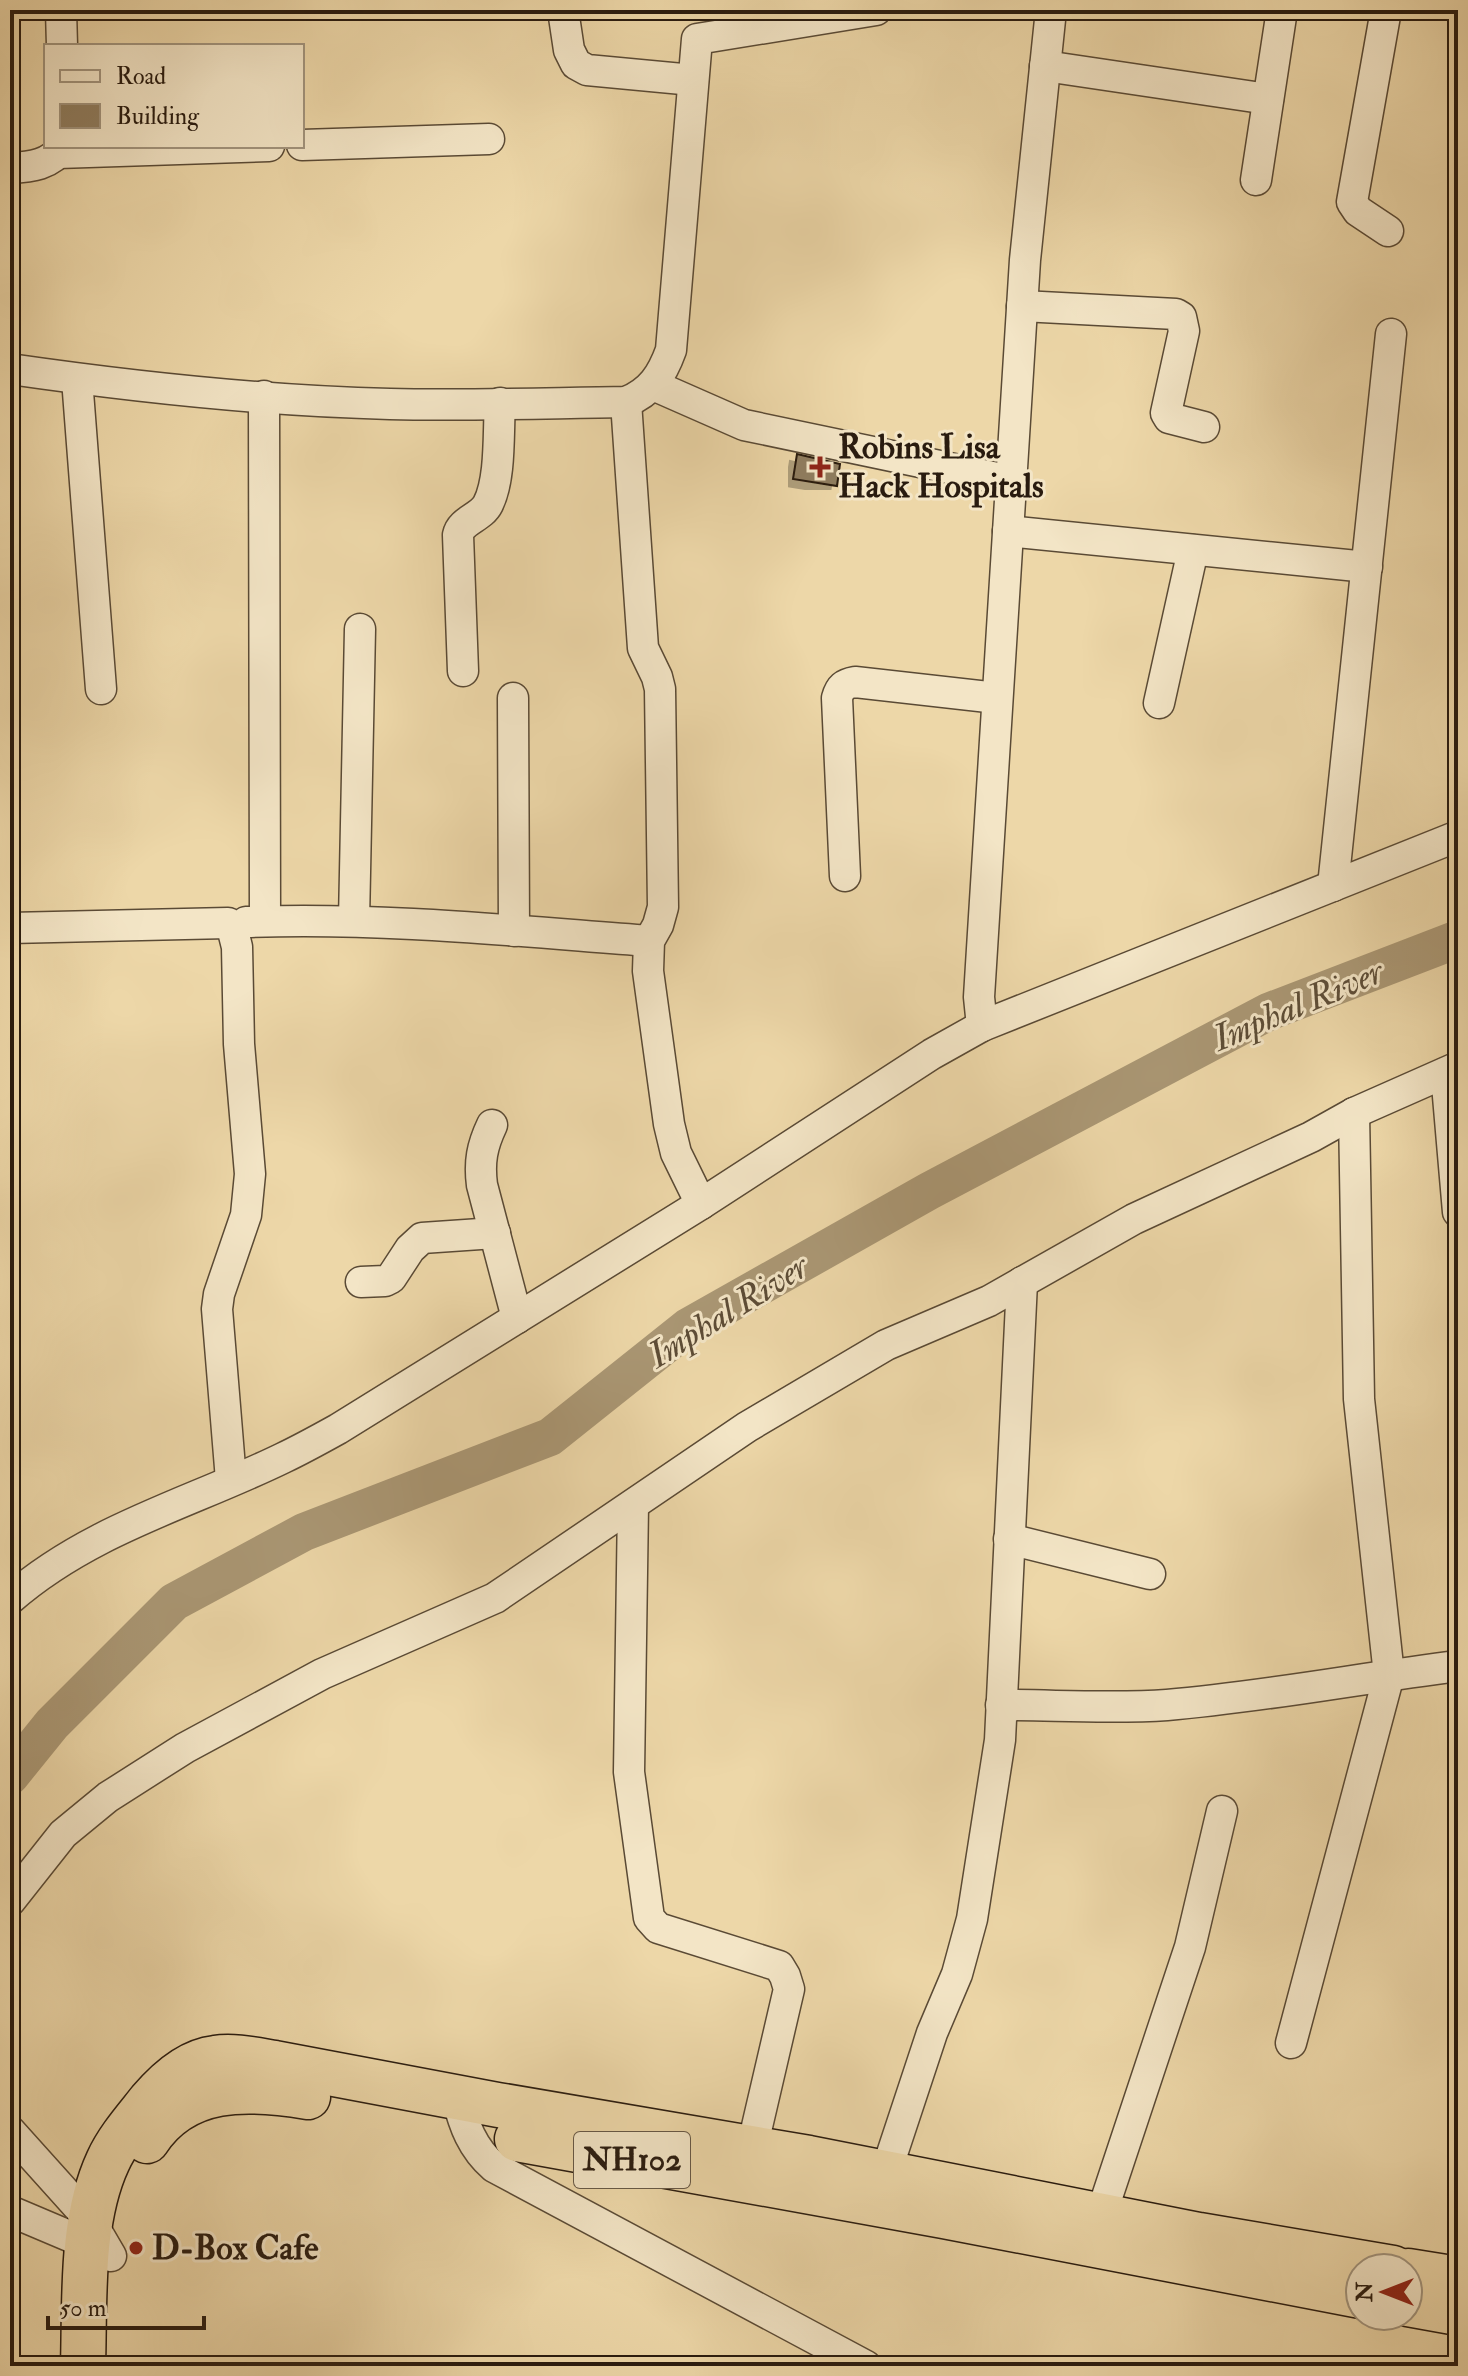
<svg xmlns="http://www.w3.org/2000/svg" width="1468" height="2376" viewBox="0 0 1468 2376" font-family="'IM FELL Double Pica',serif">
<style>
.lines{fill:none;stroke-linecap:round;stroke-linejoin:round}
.river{stroke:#aa9774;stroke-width:38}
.building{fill:#8f7d5f;stroke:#291b0f;stroke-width:2;filter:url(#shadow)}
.minor-casing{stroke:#5a4a35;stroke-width:33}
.highway-casing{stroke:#291b0f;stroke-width:47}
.minor{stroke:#f3e5c6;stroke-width:30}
.highway{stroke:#edd7a8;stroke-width:44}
.poi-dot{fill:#8f2418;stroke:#f3e5c6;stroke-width:3}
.labels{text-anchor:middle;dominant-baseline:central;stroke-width:6;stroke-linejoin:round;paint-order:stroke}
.shield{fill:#f3e5c6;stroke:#665846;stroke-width:2}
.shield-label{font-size:32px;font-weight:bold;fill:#291b0f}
.poi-label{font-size:34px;font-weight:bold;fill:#291b0f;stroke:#f3e5c6;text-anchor:start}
.water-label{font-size:36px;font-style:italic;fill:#5d4d37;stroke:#f3e5c6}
</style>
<defs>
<filter id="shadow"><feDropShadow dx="-7" dy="7" stdDeviation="0" flood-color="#0004"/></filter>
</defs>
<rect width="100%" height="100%" fill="#edd7a8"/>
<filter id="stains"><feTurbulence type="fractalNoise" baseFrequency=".0025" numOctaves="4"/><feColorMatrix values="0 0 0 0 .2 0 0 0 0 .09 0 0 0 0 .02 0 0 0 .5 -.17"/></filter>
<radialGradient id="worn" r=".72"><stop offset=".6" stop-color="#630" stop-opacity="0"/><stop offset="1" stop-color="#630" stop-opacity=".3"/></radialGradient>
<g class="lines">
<!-- river -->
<polyline class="river" points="10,1776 52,1724 174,1602 304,1532 550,1437 688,1327 929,1191 1268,1012 1458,939"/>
</g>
<!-- building -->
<polygon class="building" points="797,454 840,464 837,486 793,479"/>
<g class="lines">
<!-- minor casing -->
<g class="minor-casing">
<g id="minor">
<polyline points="61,10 62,46"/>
<polyline points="563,10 569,50 576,64 587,70 693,80"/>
<polyline points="1386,10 1352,202 1358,211 1388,231"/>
<polyline points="1045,66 1268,99"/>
<polyline points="302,145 489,139"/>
<polyline points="58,153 269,146"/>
<path d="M10,168C31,167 51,165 63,146"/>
<polyline points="1256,180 1282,10"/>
<polyline points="1022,306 1176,314 1181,317 1184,331 1166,413 1169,418 1204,427"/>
<path d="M10,369C135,387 263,401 390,404C469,406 548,403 626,402C651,392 662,375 671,350L697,39L876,10"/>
<polyline points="77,379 101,689"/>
<polyline points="653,385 744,425 1011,481"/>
<polyline points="264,396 265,921"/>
<polyline points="626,402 643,648 657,677 660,689 663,907 658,925 649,941 648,971 669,1124 676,1153 701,1204"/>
<polyline points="1008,531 1367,567"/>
<path d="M463,671L458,535C461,520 481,518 488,504C501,478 498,433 500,403"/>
<polyline points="513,698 514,931"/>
<polyline points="1159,703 1193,550"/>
<path d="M845,876L837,698C840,687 844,684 855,682L997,698"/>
<polyline points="1333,886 1391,334"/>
<polyline points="354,921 360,629"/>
<path d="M246,922C381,917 515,931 649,941"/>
<polyline points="10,928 228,923 233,931 237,947 239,1044 250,1174 246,1215 219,1294 217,1309 231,1480"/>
<polyline points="982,1026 979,997 1025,260 1051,10"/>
<polyline points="1446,1073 1458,1212"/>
<path d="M492,1125C482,1146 479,1162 482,1185L517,1318"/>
<polyline points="361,1282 385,1281 391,1278 410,1249 422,1238 495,1233"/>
<polyline points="633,1505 629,1772 649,1918 658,1928 779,1966 785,1976 789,1989 752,2148"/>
<polyline points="1009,1539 1150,1574"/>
<path d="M10,1599C90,1529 191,1503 283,1458C302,1449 320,1439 338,1429L701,1204L932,1054L982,1026L1458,836"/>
<path d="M1001,1705C1055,1705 1113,1709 1167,1705C1264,1697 1361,1678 1458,1666"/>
<polyline points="10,1901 63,1834 108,1797 185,1748 322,1674 495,1598 747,1427 886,1345 989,1301 1134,1219 1311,1137 1354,1113 1458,1067"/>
<polyline points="1291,2043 1389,1675 1359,1399 1354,1113"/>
<path d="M457,2098C464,2125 472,2148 494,2167L866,2366"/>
<polyline points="10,2131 90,2220 111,2256"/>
<polyline points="886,2172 932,2033 957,1974 972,1919 1000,1740 1022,1282"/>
<polyline points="10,2211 88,2244"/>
<polyline points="1101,2215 1190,1947 1222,1811"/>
</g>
</g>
<!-- highway casing -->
<g class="highway-casing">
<g id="highway">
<polyline points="517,2139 944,2216 1360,2296"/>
<path d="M147,2141C184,2084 248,2087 308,2097"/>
<polyline points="1408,2271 1458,2279"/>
<polyline points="1408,2304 1458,2313"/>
<path d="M83,2366C85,2301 80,2221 108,2161C118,2139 135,2120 150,2101C166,2082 189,2061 215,2058C234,2055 256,2060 275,2063L498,2105L809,2158L1199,2235L1393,2268"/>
</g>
</g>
<!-- minor -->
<use href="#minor" class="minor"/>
<!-- highway -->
<use href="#highway" class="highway"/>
</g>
<!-- markers -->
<g class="poi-dot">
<path d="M816 455h8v8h8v8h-8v8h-8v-8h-8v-8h8z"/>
<circle cx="136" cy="2248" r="8"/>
</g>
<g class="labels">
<!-- shield labels -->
<rect class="shield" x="574" y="2132" width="116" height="56" rx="6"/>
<g class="shield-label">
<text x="632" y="2160">NH102</text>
</g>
<!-- poi labels -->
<g class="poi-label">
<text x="838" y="447">Robins Lisa<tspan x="838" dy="39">Hack Hospitals</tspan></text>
<text x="152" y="2248">D-Box Cafe</text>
</g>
<!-- water labels -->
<g class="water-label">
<text transform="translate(1298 1005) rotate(-23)">Imphal River</text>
<text transform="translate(728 1311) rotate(-32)">Imphal River</text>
</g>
</g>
<!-- margin -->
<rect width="1468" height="2376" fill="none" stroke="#edd7a8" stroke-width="40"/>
<rect x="12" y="12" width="1444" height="2352" fill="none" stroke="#291b0f" stroke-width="4"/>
<rect x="20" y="20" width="1428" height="2336" fill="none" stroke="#291b0f" stroke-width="2"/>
<!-- legend -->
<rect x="44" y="44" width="260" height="104" fill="#f3e5c6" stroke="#a2947d" stroke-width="2"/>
<rect x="60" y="70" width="40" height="12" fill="#f3e5c6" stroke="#a2947d" stroke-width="2"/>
<text x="116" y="84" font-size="24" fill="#291b0f">Road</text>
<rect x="60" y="104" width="40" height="24" fill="#8f7d5f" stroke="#a2947d" stroke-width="2"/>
<text x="116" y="124" font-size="24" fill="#291b0f">Building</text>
<!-- north arrow -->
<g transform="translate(1384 2292) rotate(270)"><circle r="38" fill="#f3e5c6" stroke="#a2947d" stroke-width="2"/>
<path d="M0-6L14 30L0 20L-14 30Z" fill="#8f2418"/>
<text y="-12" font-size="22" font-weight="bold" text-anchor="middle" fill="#291b0f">N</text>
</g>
<!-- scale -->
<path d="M48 2316v12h156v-12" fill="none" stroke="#291b0f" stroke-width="4"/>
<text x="60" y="2316" font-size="24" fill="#291b0f" stroke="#f3e5c6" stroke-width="6" paint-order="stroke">50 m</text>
<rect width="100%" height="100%" filter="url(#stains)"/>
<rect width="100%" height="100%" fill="url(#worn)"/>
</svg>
